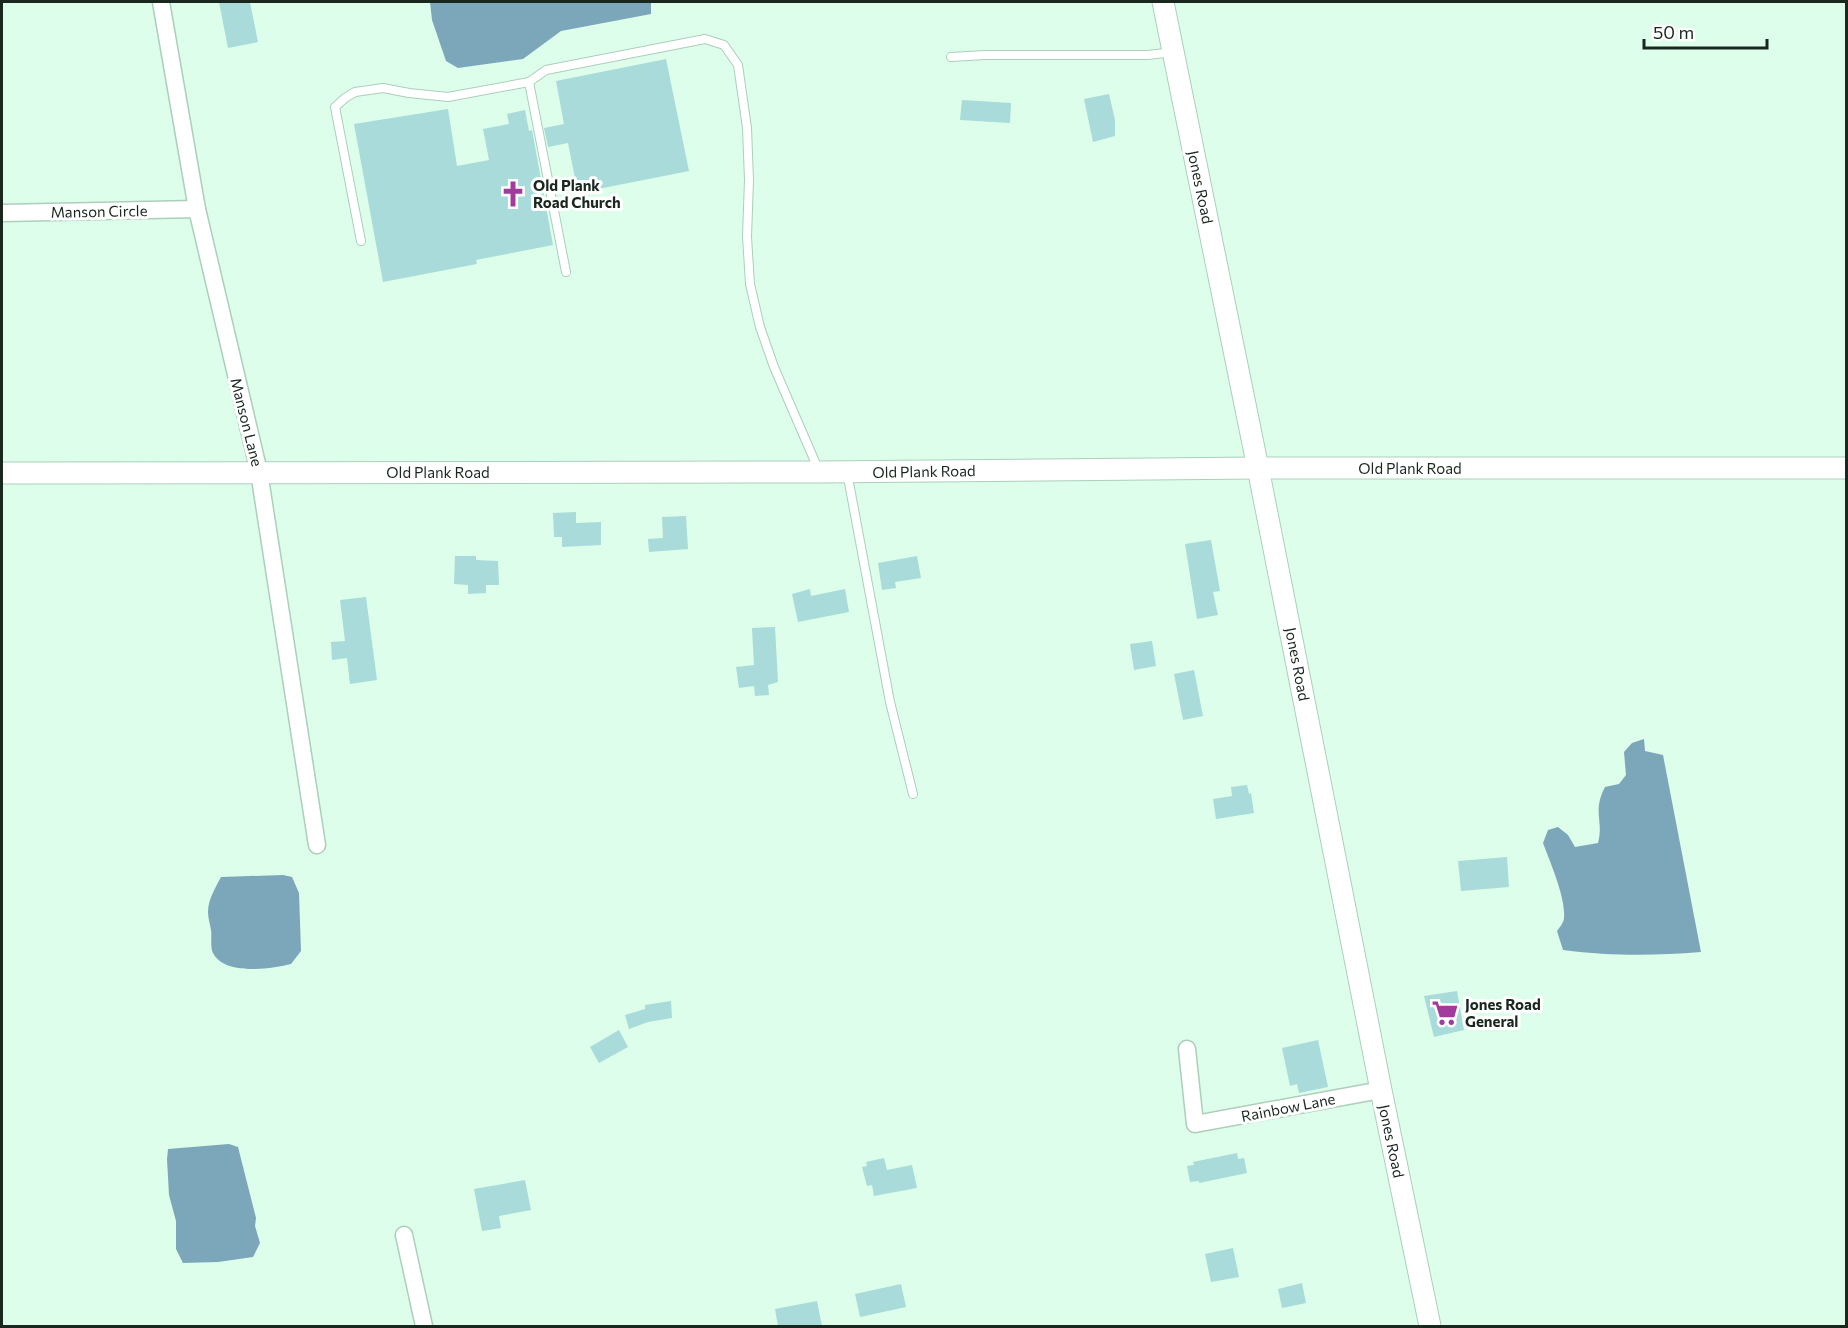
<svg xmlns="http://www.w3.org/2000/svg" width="1848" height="1328" viewBox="0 0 1848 1328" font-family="Commissioner,sans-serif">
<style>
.water{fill:#7ca6b9}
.building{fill:#a8dbd9}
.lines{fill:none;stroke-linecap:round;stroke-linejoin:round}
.service-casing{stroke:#adcebb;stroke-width:10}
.minor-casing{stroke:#adcebb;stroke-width:19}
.tertiary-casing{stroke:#adcebb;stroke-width:23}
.service{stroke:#fff;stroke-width:8}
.minor{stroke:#fff;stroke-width:16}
.tertiary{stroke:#fff;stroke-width:21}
.labels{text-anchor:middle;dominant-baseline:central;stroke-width:6;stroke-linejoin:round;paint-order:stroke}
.poi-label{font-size:15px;font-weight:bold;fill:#1a271f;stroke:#fff;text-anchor:start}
.street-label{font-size:15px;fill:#1a271f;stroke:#fff}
</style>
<rect width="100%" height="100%" fill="#dcfeea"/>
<!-- water -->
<g class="water">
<polygon points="430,2 651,2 651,14 561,31 523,59 458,68 446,61 432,20"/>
<path d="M1644,739L1645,751L1663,755L1701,952C1652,956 1612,956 1563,950L1557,931C1560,927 1564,922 1564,918C1566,898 1550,862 1543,843L1548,830L1558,827L1568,835L1575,847L1598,843C1604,821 1592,812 1605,787L1619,784L1626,775L1624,752L1632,743Z"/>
<path d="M283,875L292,877L299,893L301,951L291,964C271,969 225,976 213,953C210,947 212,937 211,930C210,924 208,918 208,912C208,899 216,887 221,877Z"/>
<polygon points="229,1144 238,1147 256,1218 255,1226 260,1243 253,1257 218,1262 183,1263 176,1249 176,1221 169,1195 167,1159 168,1149"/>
</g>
<!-- building -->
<g class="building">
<polygon points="219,2 250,2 258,42 228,48"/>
<polygon points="666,59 689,171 578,193 568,143 548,147 544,128 564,124 556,81"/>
<polygon points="1109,94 1115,120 1115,136 1093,142 1084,99"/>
<polygon points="962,100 1011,103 1010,123 960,120"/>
<polygon points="448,109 457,166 489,160 483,129 509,124 507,114 525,110 529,131 532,130 553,245 476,260 477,264 383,282 354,124"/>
<polygon points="576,512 576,523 601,522 601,545 562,547 562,537 554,537 553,513"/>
<polygon points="686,516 688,549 649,552 648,539 663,538 662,517"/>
<polygon points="1211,540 1220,591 1213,592 1218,615 1197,619 1185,544"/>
<polygon points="455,556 476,556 476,560 498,561 499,585 486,585 486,593 468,594 468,585 454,584"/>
<polygon points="917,556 921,578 895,582 896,588 882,590 878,563"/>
<polygon points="810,589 811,596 845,589 849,612 798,622 792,594"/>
<polygon points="366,597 377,680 350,684 347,658 332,660 331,642 345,641 340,600"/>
<polygon points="775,627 778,682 768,685 769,695 755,696 754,686 739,688 736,667 754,665 752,628"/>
<polygon points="1152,641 1156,666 1134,670 1130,644"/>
<polygon points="1194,670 1203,716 1183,720 1174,674"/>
<polygon points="1247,785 1249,794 1251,793 1254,813 1216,819 1213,799 1232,796 1231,787"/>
<polygon points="1507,857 1509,887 1461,891 1458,861"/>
<polygon points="1457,991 1464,1030 1434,1037 1424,996"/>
<polygon points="671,1001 672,1018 648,1022 629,1029 625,1015 645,1009 645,1005"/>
<polygon points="619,1030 628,1047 599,1063 590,1047"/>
<polygon points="1318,1040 1328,1087 1299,1093 1297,1084 1290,1086 1282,1048"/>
<polygon points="1237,1153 1238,1159 1244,1158 1247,1173 1199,1183 1199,1181 1190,1182 1187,1166 1194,1165 1193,1162"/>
<polygon points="884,1158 887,1170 912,1165 917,1188 874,1196 872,1185 867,1186 862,1167 867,1166 866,1162"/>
<polygon points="525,1180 531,1210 499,1216 501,1228 482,1231 474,1189"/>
<polygon points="1233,1248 1239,1277 1211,1282 1205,1254"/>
<polygon points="1302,1283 1306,1303 1282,1308 1278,1289"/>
<polygon points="901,1284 906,1307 860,1317 855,1294"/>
<polygon points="817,1301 822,1326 778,1326 775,1309"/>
</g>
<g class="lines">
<!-- service casing -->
<g class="service-casing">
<g id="service">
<polyline points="951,57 985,55 1148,55 1173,52"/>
<polyline points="529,82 566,272"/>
<polyline points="361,241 335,107 345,98 355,92 383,88 409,93 448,97 529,82 546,70 705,39 724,45 738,65 747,128 749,180 747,237 750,284 760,327 774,367 819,471"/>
<polyline points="847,472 890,702 913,794"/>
</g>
</g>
<!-- minor casing -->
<g class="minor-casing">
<g id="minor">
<polyline points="161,2 197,209 259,472 317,845"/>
<polyline points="2,213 197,209"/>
<polyline points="1187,1049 1195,1124 1381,1090"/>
<polyline points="404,1235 424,1326"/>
</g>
</g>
<!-- tertiary casing -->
<g class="tertiary-casing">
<g id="tertiary">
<polyline points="1163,2 1258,468 1381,1090 1430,1326"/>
<polyline points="2,473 820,472 1258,468 1846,468"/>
</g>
</g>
<!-- service -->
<use href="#service" class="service"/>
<!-- minor -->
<use href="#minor" class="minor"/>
<!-- tertiary -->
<use href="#tertiary" class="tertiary"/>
</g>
<!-- icons -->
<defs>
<g id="church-bare" transform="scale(2.07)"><path d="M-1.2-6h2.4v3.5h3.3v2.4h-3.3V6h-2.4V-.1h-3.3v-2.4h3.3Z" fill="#a23b9e" stroke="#fff" stroke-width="2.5" paint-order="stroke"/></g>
<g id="supermarket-bare" transform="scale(2.07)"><path d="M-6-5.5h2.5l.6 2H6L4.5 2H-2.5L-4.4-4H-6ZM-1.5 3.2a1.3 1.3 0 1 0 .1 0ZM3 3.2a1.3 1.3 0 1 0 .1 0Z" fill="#a23b9e" stroke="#fff" stroke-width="2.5" paint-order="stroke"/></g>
</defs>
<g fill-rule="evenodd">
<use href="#church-bare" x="513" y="194"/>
<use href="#supermarket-bare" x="1445" y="1013"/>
</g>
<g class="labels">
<!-- poi labels -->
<g class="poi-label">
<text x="533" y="185">Old Plank<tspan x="533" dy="17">Road Church</tspan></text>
<text x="1465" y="1004">Jones Road<tspan x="1465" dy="17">General</tspan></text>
</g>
<!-- street labels -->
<g class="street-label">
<text transform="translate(1201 187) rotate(78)">Jones Road</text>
<text transform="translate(99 211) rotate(-1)">Manson Circle</text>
<text transform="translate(247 422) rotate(76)">Manson Lane</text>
<text x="1410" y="468">Old Plank Road</text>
<text transform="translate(924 471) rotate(-1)">Old Plank Road</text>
<text x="438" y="472">Old Plank Road</text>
<text transform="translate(1298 664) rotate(79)">Jones Road</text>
<text transform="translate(1288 1107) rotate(-11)">Rainbow Lane</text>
<text transform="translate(1392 1141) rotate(78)">Jones Road</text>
</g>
</g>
<!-- border -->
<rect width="1848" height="1328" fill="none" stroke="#1a271f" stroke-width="6"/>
<!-- scale -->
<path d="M1644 39v9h123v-9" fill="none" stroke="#1a271f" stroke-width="3"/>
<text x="1653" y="39" font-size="18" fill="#1a271f" stroke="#ffffff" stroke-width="4.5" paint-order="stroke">50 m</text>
</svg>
